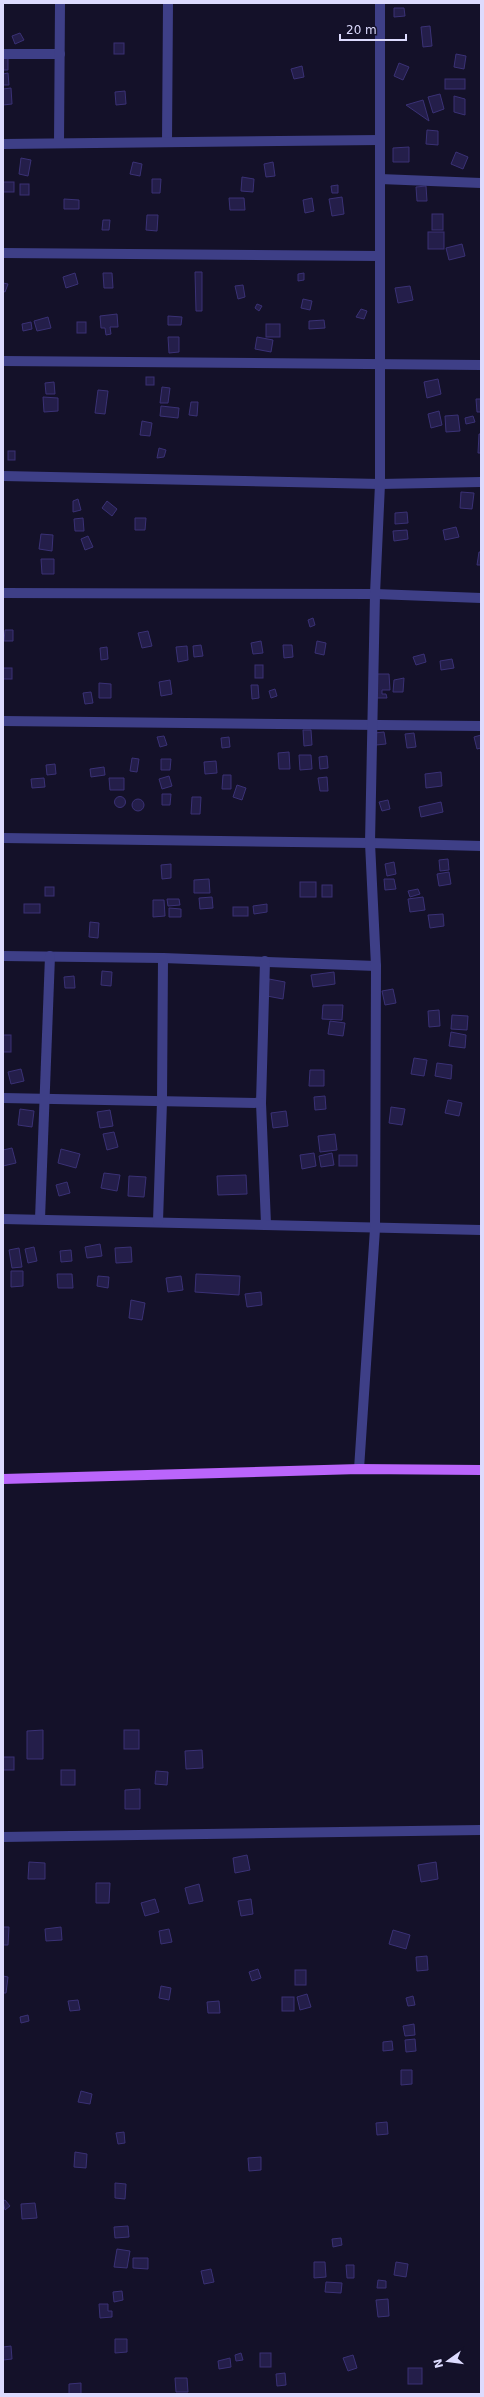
<svg xmlns="http://www.w3.org/2000/svg" width="484" height="2397" viewBox="0 0 484 2397" font-family="'DejaVu Sans',sans-serif">
<style>
.building{fill:#241e4a;stroke:#3a3175}
.lines{fill:none;stroke-linecap:round;stroke-linejoin:round}
.street{stroke:#3e3f87;stroke-width:10}
.primary{stroke:#ba65fb;stroke-width:10}
</style>
<rect width="100%" height="100%" fill="#141129"/>
<!-- building -->
<g class="building">
<polygon points="394,8 404,8 405,16 394,17"/>
<polygon points="430,26 432,46 423,47 421,27"/>
<polygon points="20,33 24,40 15,44 12,36"/>
<rect x="114" y="43" width="10" height="11"/>
<polygon points="456,54 466,56 464,69 454,67"/>
<polygon points="8,56 8,70 3,70 3,58"/>
<polygon points="399,63 409,67 403,80 394,76"/>
<polygon points="302,66 304,77 294,79 291,69"/>
<polygon points="8,73 9,85 3,85 3,74"/>
<rect x="445" y="79" width="20" height="10"/>
<polygon points="11,88 12,104 3,105 3,89"/>
<polygon points="125,91 126,104 116,105 115,92"/>
<polygon points="440,94 444,109 433,113 428,97"/>
<polygon points="454,96 465,99 465,115 454,112"/>
<polygon points="423,100 429,121 406,105"/>
<polygon points="427,130 438,131 438,145 426,144"/>
<polygon points="409,147 409,162 393,162 393,148"/>
<polygon points="456,152 468,157 463,169 451,164"/>
<polygon points="21,158 31,160 28,176 19,174"/>
<polygon points="133,162 142,164 140,176 130,174"/>
<polygon points="273,162 275,176 266,177 264,164"/>
<polygon points="242,177 254,179 253,192 241,191"/>
<polygon points="152,179 161,179 160,193 152,193"/>
<rect x="3" y="182" width="11" height="10"/>
<rect x="20" y="184" width="9" height="11"/>
<polygon points="338,185 338,193 332,193 331,186"/>
<polygon points="426,186 427,201 417,201 416,187"/>
<polygon points="342,197 344,214 332,216 329,199"/>
<polygon points="229,198 244,198 245,210 230,210"/>
<polygon points="312,198 314,211 305,213 303,200"/>
<polygon points="64,199 79,200 79,209 64,209"/>
<rect x="432" y="214" width="11" height="16"/>
<polygon points="147,215 158,215 157,231 146,230"/>
<polygon points="103,220 110,220 109,230 102,230"/>
<rect x="428" y="232" width="16" height="17"/>
<polygon points="462,244 465,256 449,260 446,248"/>
<polygon points="195,272 202,272 202,311 196,311"/>
<polygon points="75,273 78,284 66,288 63,277"/>
<polygon points="103,273 112,273 113,288 104,288"/>
<polygon points="304,273 304,280 298,281 298,274"/>
<polygon points="3,283 8,284 5,292 3,291"/>
<polygon points="243,285 245,297 238,299 235,286"/>
<polygon points="410,286 413,300 398,303 395,288"/>
<polygon points="303,299 312,301 310,310 301,308"/>
<polygon points="257,304 262,306 259,311 255,308"/>
<polygon points="361,309 367,311 364,319 356,317"/>
<polygon points="117,314 118,327 110,327 111,334 106,335 105,328 101,328 100,316"/>
<polygon points="168,316 182,317 181,325 168,325"/>
<polygon points="48,317 51,328 37,331 34,321"/>
<polygon points="324,320 325,328 309,329 309,321"/>
<polygon points="31,322 32,329 23,331 22,324"/>
<rect x="77" y="322" width="9" height="11"/>
<rect x="266" y="324" width="14" height="13"/>
<polygon points="168,337 179,337 179,352 169,353"/>
<polygon points="257,337 273,340 271,352 255,349"/>
<rect x="146" y="377" width="8" height="8"/>
<polygon points="438,379 441,394 427,398 424,382"/>
<polygon points="54,382 55,394 46,394 45,383"/>
<polygon points="162,387 170,388 168,403 160,403"/>
<polygon points="98,390 108,391 105,414 95,413"/>
<polygon points="43,397 58,398 58,411 44,412"/>
<polygon points="476,399 481,399 481,412 477,412"/>
<polygon points="191,402 198,402 197,416 189,415"/>
<polygon points="161,406 179,408 178,418 160,416"/>
<polygon points="439,411 442,425 431,428 428,414"/>
<polygon points="458,415 460,431 446,432 445,416"/>
<polygon points="473,416 475,422 466,424 465,418"/>
<polygon points="142,421 152,423 150,436 140,435"/>
<polygon points="479,434 481,434 481,453 478,453"/>
<polygon points="159,448 166,450 164,457 157,458"/>
<rect x="8" y="451" width="7" height="9"/>
<polygon points="461,492 474,493 472,509 460,508"/>
<polygon points="78,499 81,510 73,512 73,501"/>
<polygon points="107,501 117,509 112,516 102,508"/>
<polygon points="407,512 408,523 395,524 395,513"/>
<polygon points="83,518 84,531 75,531 74,519"/>
<polygon points="135,518 146,518 145,530 135,530"/>
<polygon points="456,527 459,537 445,540 443,530"/>
<polygon points="407,530 408,539 394,541 393,531"/>
<polygon points="41,534 53,535 52,551 39,549"/>
<polygon points="88,536 93,547 85,550 81,539"/>
<polygon points="479,552 481,552 481,565 477,565"/>
<polygon points="41,559 54,559 54,574 42,574"/>
<polygon points="313,618 315,625 310,627 308,620"/>
<polygon points="5,630 13,630 13,641 4,641"/>
<polygon points="148,631 152,646 142,648 138,633"/>
<polygon points="261,641 263,653 253,654 251,643"/>
<polygon points="317,641 326,643 324,655 315,653"/>
<polygon points="201,645 203,656 194,657 193,646"/>
<polygon points="283,645 292,645 293,657 284,658"/>
<polygon points="187,646 188,660 178,662 176,647"/>
<polygon points="107,647 108,659 101,660 100,648"/>
<polygon points="424,654 426,662 416,665 413,657"/>
<polygon points="452,659 454,668 441,670 440,661"/>
<rect x="255" y="665" width="8" height="13"/>
<rect x="3" y="668" width="9" height="11"/>
<polygon points="376,674 389,674 390,690 382,690 382,694 386,694 387,698 377,698"/>
<polygon points="404,678 403,692 393,692 394,680"/>
<polygon points="170,680 172,694 161,696 159,682"/>
<polygon points="99,683 111,684 111,698 99,698"/>
<polygon points="251,685 258,685 259,698 252,699"/>
<polygon points="275,689 277,696 271,698 269,691"/>
<polygon points="91,692 93,703 85,704 83,693"/>
<polygon points="303,730 311,730 312,745 304,746"/>
<polygon points="384,732 386,744 376,745 374,733"/>
<polygon points="414,733 416,747 407,748 405,734"/>
<polygon points="481,735 481,748 477,749 474,737"/>
<polygon points="164,736 167,745 160,747 157,737"/>
<polygon points="229,737 230,747 222,748 221,738"/>
<polygon points="289,752 290,769 279,769 278,753"/>
<polygon points="299,755 311,755 312,769 300,770"/>
<polygon points="327,756 328,768 320,769 319,757"/>
<polygon points="132,758 139,759 137,772 130,771"/>
<polygon points="161,759 171,759 170,770 161,770"/>
<polygon points="216,761 217,773 205,774 204,762"/>
<polygon points="55,764 56,774 47,775 46,765"/>
<polygon points="104,767 105,775 91,777 90,769"/>
<polygon points="441,772 442,786 426,788 425,774"/>
<polygon points="223,775 231,775 231,789 222,789"/>
<polygon points="169,776 172,786 162,789 159,779"/>
<polygon points="327,777 328,791 320,791 318,778"/>
<polygon points="44,778 45,787 32,788 31,779"/>
<polygon points="109,778 124,778 124,790 110,790"/>
<polygon points="237,785 246,788 242,800 233,797"/>
<polygon points="162,794 171,794 170,805 162,805"/>
<circle cx="120" cy="802" r="5.5"/>
<polygon points="192,797 201,797 200,814 191,814"/>
<circle cx="138" cy="805" r="6"/>
<polygon points="388,800 390,809 382,811 379,802"/>
<polygon points="441,802 443,812 421,817 419,807"/>
<polygon points="448,859 449,870 440,871 439,860"/>
<polygon points="394,862 396,874 387,876 385,864"/>
<polygon points="171,864 171,878 162,879 161,865"/>
<polygon points="449,872 451,884 439,886 437,874"/>
<polygon points="209,879 210,893 194,893 194,880"/>
<polygon points="384,879 394,879 396,889 385,890"/>
<rect x="300" y="882" width="16" height="15"/>
<rect x="322" y="885" width="10" height="12"/>
<rect x="45" y="887" width="9" height="9"/>
<polygon points="418,889 420,894 410,897 408,891"/>
<polygon points="212,897 213,908 200,909 199,898"/>
<polygon points="423,897 425,910 410,912 408,899"/>
<polygon points="167,899 179,899 180,905 168,906"/>
<polygon points="153,900 164,900 165,916 153,917"/>
<rect x="24" y="904" width="16" height="9"/>
<polygon points="267,904 267,912 254,914 253,906"/>
<rect x="233" y="907" width="15" height="9"/>
<polygon points="169,908 181,909 181,917 169,917"/>
<polygon points="443,914 444,926 430,928 428,915"/>
<polygon points="90,922 99,923 98,938 89,937"/>
<polygon points="102,971 112,972 111,986 101,985"/>
<polygon points="334,972 335,984 313,987 311,975"/>
<polygon points="74,976 75,988 65,988 64,977"/>
<polygon points="269,979 285,982 283,999 267,996"/>
<polygon points="393,989 396,1003 385,1005 382,991"/>
<polygon points="323,1005 343,1005 342,1020 322,1019"/>
<polygon points="439,1010 440,1026 429,1027 428,1011"/>
<polygon points="452,1015 468,1016 467,1030 451,1029"/>
<polygon points="330,1021 345,1023 343,1036 328,1034"/>
<polygon points="451,1032 466,1035 465,1048 449,1046"/>
<rect x="3" y="1035" width="8" height="17"/>
<polygon points="414,1058 427,1060 424,1076 411,1074"/>
<polygon points="437,1063 452,1065 451,1079 435,1076"/>
<polygon points="21,1069 24,1081 11,1084 8,1072"/>
<polygon points="310,1070 324,1070 324,1086 309,1086"/>
<polygon points="325,1096 326,1109 315,1110 314,1097"/>
<polygon points="448,1100 462,1103 459,1116 445,1113"/>
<polygon points="391,1107 405,1109 402,1125 389,1123"/>
<polygon points="20,1109 34,1111 32,1127 18,1125"/>
<polygon points="110,1110 113,1126 100,1128 97,1112"/>
<polygon points="286,1111 288,1126 273,1128 271,1113"/>
<polygon points="114,1132 118,1147 107,1150 103,1134"/>
<polygon points="335,1134 337,1150 320,1152 318,1136"/>
<polygon points="12,1148 16,1163 3,1166 3,1150"/>
<polygon points="61,1149 80,1154 76,1168 58,1163"/>
<polygon points="314,1153 316,1166 302,1169 300,1155"/>
<polygon points="332,1153 334,1165 321,1167 319,1156"/>
<rect x="339" y="1155" width="18" height="11"/>
<polygon points="104,1173 120,1175 117,1191 101,1188"/>
<polygon points="246,1175 247,1194 218,1195 217,1176"/>
<polygon points="129,1176 146,1177 144,1197 128,1196"/>
<polygon points="67,1182 70,1193 59,1196 56,1185"/>
<polygon points="100,1244 102,1256 87,1258 85,1247"/>
<polygon points="34,1247 37,1261 28,1263 25,1249"/>
<polygon points="131,1247 132,1262 116,1263 115,1248"/>
<polygon points="19,1248 22,1267 12,1268 9,1250"/>
<polygon points="71,1250 72,1261 61,1262 60,1251"/>
<polygon points="11,1271 23,1271 23,1286 11,1287"/>
<polygon points="57,1274 72,1274 73,1288 58,1288"/>
<polygon points="196,1274 240,1276 239,1295 195,1292"/>
<polygon points="98,1276 109,1277 108,1288 97,1286"/>
<polygon points="181,1276 183,1290 168,1292 166,1278"/>
<polygon points="261,1292 262,1305 247,1307 245,1294"/>
<polygon points="131,1300 145,1303 142,1320 129,1318"/>
<polygon points="43,1730 43,1759 27,1759 27,1731"/>
<rect x="124" y="1730" width="15" height="19"/>
<polygon points="202,1750 203,1768 186,1769 185,1751"/>
<rect x="3" y="1757" width="11" height="13"/>
<rect x="61" y="1770" width="14" height="15"/>
<polygon points="156,1771 168,1772 167,1785 155,1784"/>
<polygon points="140,1789 140,1809 125,1809 125,1790"/>
<polygon points="247,1855 250,1870 235,1873 233,1858"/>
<polygon points="29,1862 45,1863 45,1879 28,1879"/>
<polygon points="436,1862 438,1879 421,1882 418,1865"/>
<polygon points="96,1883 110,1883 109,1903 96,1903"/>
<polygon points="199,1884 203,1901 189,1904 185,1888"/>
<polygon points="155,1899 159,1912 145,1916 141,1903"/>
<polygon points="251,1899 253,1914 241,1916 238,1901"/>
<polygon points="3,1927 9,1927 8,1945 3,1945"/>
<polygon points="61,1927 62,1940 46,1941 45,1929"/>
<polygon points="169,1929 172,1942 161,1944 159,1931"/>
<polygon points="393,1930 410,1935 406,1949 389,1944"/>
<polygon points="427,1956 428,1970 417,1971 416,1957"/>
<polygon points="258,1969 261,1978 252,1981 249,1972"/>
<rect x="295" y="1970" width="11" height="15"/>
<polygon points="3,1976 8,1977 6,1993 3,1993"/>
<polygon points="161,1986 171,1988 169,2000 159,1998"/>
<polygon points="307,1994 311,2007 300,2010 297,1997"/>
<polygon points="413,1996 415,2005 408,2006 406,1998"/>
<rect x="282" y="1997" width="12" height="14"/>
<polygon points="78,2000 80,2010 70,2011 68,2001"/>
<polygon points="219,2001 220,2013 208,2013 207,2002"/>
<polygon points="28,2015 29,2021 21,2023 20,2017"/>
<polygon points="414,2024 415,2035 405,2036 403,2026"/>
<polygon points="415,2039 416,2051 406,2052 405,2040"/>
<polygon points="392,2041 393,2050 383,2051 383,2042"/>
<polygon points="401,2070 412,2070 412,2084 401,2085"/>
<polygon points="81,2091 92,2094 90,2104 78,2102"/>
<polygon points="387,2122 388,2134 377,2135 376,2123"/>
<polygon points="124,2132 125,2143 118,2144 116,2133"/>
<polygon points="75,2152 87,2154 86,2168 74,2167"/>
<polygon points="261,2157 261,2170 249,2171 248,2158"/>
<polygon points="115,2183 126,2184 125,2199 115,2198"/>
<polygon points="5,2200 10,2206 5,2210 3,2201"/>
<polygon points="35,2203 37,2218 22,2219 21,2204"/>
<polygon points="128,2226 129,2237 115,2238 114,2227"/>
<polygon points="341,2238 342,2245 333,2247 332,2239"/>
<polygon points="117,2249 130,2251 127,2268 114,2267"/>
<polygon points="133,2258 148,2258 148,2269 133,2268"/>
<polygon points="314,2262 325,2262 326,2277 314,2278"/>
<polygon points="396,2262 408,2264 406,2277 394,2275"/>
<polygon points="346,2265 354,2265 354,2278 347,2278"/>
<polygon points="211,2269 214,2282 204,2284 201,2271"/>
<polygon points="378,2280 386,2281 386,2288 377,2288"/>
<polygon points="326,2282 342,2283 341,2293 325,2292"/>
<polygon points="122,2291 123,2300 114,2302 113,2292"/>
<polygon points="388,2299 389,2316 378,2317 376,2300"/>
<polygon points="99,2304 108,2304 108,2311 112,2311 112,2317 100,2318"/>
<polygon points="115,2339 127,2339 127,2352 115,2353"/>
<polygon points="11,2346 12,2359 3,2360 3,2347"/>
<polygon points="241,2353 243,2360 236,2361 235,2355"/>
<rect x="260" y="2353" width="11" height="14"/>
<polygon points="353,2355 357,2368 348,2371 343,2358"/>
<polygon points="230,2358 231,2367 219,2369 218,2361"/>
<rect x="408" y="2368" width="14" height="16"/>
<polygon points="285,2373 286,2385 277,2386 276,2374"/>
<polygon points="175,2378 187,2378 188,2392 176,2392"/>
<polygon points="81,2383 81,2394 69,2394 69,2384"/>
</g>
<g class="lines">
<!-- street -->
<g class="street">
<polyline points="3,54 60,54"/>
<polyline points="167,142 168,3"/>
<polyline points="59,143 60,3"/>
<polyline points="3,144 380,140"/>
<polyline points="380,179 481,183"/>
<polyline points="3,253 380,256"/>
<polyline points="3,361 481,365"/>
<polyline points="3,476 380,484 481,482"/>
<polyline points="3,593 375,594 481,598"/>
<polyline points="3,721 481,726"/>
<polyline points="3,838 370,843 481,846"/>
<polyline points="3,956 163,958 376,966"/>
<polyline points="265,961 261,1103 266,1224"/>
<polyline points="3,1098 261,1103"/>
<polyline points="3,1219 481,1230"/>
<polyline points="40,1219 50,956"/>
<polyline points="158,1221 162,1102 163,958"/>
<polyline points="359,1469 375,1229 376,966 370,843 375,594 380,484 380,3"/>
<polyline points="3,1837 481,1830"/>
</g>
<!-- primary -->
<polyline class="primary" points="3,1479 359,1469 481,1470"/>
</g>
<!-- border -->
<rect width="484" height="2397" fill="none" stroke="#dddbfe" stroke-width="8"/>
<!-- north arrow -->
<g transform="translate(448 2361) rotate(256)" stroke="#141129" stroke-width="3" paint-order="stroke">
<path d="M0-3L7 15L0 10L-7 15Z" fill="#dddbfe"/>
<text y="-6" font-size="11" font-weight="bold" text-anchor="middle" fill="#dddbfe">N</text>
</g>
<!-- scale -->
<path d="M340 34v6h66v-6" fill="none" stroke="#dddbfe" stroke-width="2"/>
<text x="346" y="34" font-size="12" fill="#dddbfe" stroke="#141129" stroke-width="3" paint-order="stroke">20 m</text>
</svg>
